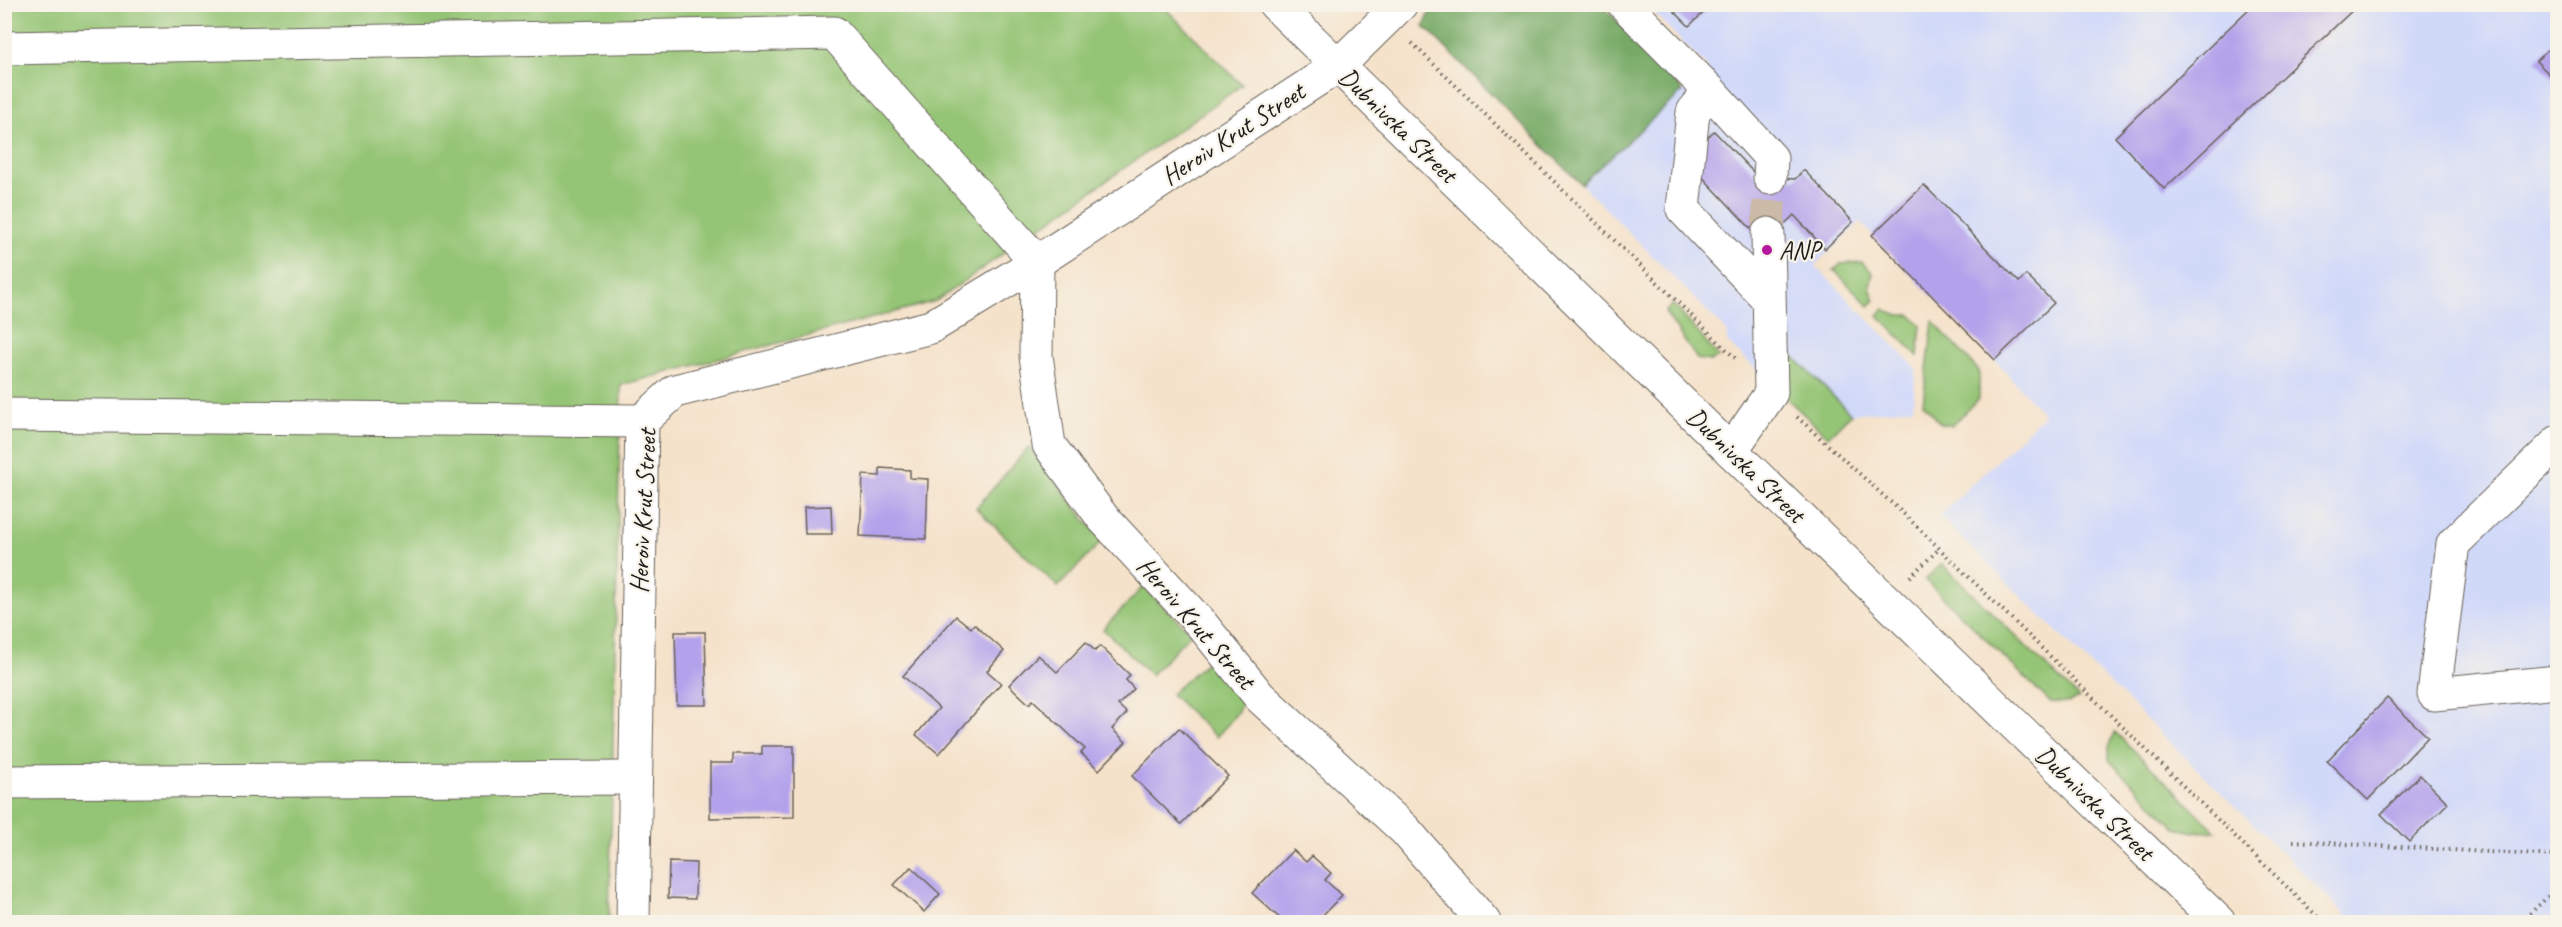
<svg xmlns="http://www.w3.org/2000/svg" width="2562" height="927" viewBox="0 0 2562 927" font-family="Caveat,sans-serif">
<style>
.built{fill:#d1d9f9}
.green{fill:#94c474;stroke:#587048;stroke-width:1.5}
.forest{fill:#7a6;stroke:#4a6341;stroke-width:1.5}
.building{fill:#b3a1eb}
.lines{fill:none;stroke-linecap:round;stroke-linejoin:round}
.minor-tunnel{stroke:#cabaa7;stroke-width:33;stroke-dasharray:33 16;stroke-linecap:butt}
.minor-casing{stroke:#686159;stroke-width:35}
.major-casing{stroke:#686159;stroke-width:35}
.path{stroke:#686159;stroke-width:4;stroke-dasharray:1.5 4.5;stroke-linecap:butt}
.minor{stroke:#fff;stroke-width:33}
.major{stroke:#fff;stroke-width:33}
.poi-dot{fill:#b5179e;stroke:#f7f3e8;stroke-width:2}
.labels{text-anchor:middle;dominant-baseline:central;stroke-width:4.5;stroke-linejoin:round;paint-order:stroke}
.street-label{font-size:26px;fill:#1c1c1c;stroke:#f7f3e8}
.poi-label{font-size:26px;fill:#1c1c1c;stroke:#f7f3e8;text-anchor:start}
</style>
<rect width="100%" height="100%" fill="#f7f3e8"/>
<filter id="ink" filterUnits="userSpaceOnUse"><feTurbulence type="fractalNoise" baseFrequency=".0167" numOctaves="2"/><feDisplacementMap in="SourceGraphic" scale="12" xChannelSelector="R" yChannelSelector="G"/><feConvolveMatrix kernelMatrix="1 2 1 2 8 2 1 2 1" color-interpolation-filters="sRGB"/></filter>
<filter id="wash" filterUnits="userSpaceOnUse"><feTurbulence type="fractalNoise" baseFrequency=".008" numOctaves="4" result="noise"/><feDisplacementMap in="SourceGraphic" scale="24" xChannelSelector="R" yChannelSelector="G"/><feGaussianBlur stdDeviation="1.35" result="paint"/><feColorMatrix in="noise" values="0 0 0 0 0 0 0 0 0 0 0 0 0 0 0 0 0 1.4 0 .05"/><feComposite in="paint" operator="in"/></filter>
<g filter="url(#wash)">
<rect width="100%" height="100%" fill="#f5e2ca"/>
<!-- built -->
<polygon class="built" points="1646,5 2557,5 2557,922 2353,922 1939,516 2044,415 1995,360 1860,222 1815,265 1916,368 1913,408 1851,414 1828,437 1727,342 1727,331 1581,184 1708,68"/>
<!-- green -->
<g class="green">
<polygon points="5,5 1162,5 1242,85 936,301 621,385 609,922 5,922"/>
<polygon points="1862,262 1873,273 1870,287 1875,300 1869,306 1834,270 1840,264"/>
<polygon points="1673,304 1719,357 1710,361 1697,359 1665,312"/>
<polygon points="1884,309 1895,315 1911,315 1921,325 1918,356 1878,315"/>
<polygon points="1933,321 1979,371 1979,399 1952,425 1941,424 1923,403"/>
<polygon points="1791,354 1851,414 1828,437 1784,396 1785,364"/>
<polygon points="1029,447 1102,541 1058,587 976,508"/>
<polygon points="1942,564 2079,698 2069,703 2050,702 1925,580"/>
<polygon points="1143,587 1191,633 1151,675 1103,629"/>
<path d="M1211,658C1245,697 1256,696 1216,737L1171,694Z"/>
<polygon points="2115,732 2216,831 2195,832 2176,828 2109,760 2109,747"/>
</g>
<!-- forest -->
<polygon class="forest" points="1433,5 1602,5 1683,91 1581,184 1424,26"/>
<g id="blocks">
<!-- building -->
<g class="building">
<polygon points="2254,4 2359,4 2164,189 2115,137"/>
<polygon points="1668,5 1712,5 1689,26"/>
<polygon points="2558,39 2558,83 2536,61"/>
<polygon points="1714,131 1758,177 1795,179 1804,170 1853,222 1825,249 1794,215 1774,234 1754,232 1694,168 1695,150"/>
<polygon points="1924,185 2019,282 2026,275 2054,303 1995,360 1872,235"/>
<polygon points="880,468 910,470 910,478 928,479 926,539 860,536 863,475 880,476"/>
<polygon points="831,506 832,534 805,534 804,507"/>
<polygon points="956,616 971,628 974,624 1004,651 987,671 1001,683 939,754 916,735 939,708 903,676"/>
<polygon points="675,632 705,632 707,705 677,705"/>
<polygon points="1086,642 1095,651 1100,646 1130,675 1126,680 1134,689 1118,705 1127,713 1112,729 1126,742 1099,770 1081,753 1085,749 1033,700 1029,704 1009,685 1038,655 1057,672"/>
<polygon points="2387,698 2428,737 2368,800 2327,761"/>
<polygon points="1179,728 1228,776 1181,824 1132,776"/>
<polygon points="762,746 794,746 794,817 710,818 710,763 733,763 733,754 762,754"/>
<polygon points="2420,775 2448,803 2409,842 2381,814"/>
<polygon points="1293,850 1306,862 1312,856 1331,873 1325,880 1342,895 1316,922 1284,922 1252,893"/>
<polygon points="669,862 696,863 695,899 668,898"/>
<polygon points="911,867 940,894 924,912 894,885"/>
</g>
</g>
</g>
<g filter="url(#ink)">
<use href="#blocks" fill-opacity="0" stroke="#686159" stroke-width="1.5"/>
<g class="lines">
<!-- minor-tunnel -->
<polyline class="minor-tunnel" points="1768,234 1770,178"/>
<!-- minor casing -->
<g class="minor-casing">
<g id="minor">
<polyline points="1624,4 1710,91 1771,158 1770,178"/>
<polyline points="4,48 834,33 1037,262 1036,356 1049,445 1103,518 1203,626 1260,697 1405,830 1484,922"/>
<polyline points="1710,91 1693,112 1683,209 1768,299"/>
<polyline points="4,415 642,421"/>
<polyline points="2558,442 2453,544 2434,694 2558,682"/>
<polyline points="1731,451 1771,393 1768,234"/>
<polyline points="4,782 635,778"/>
<polyline points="633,922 642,421 675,391 931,327 1037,262 1338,66 1401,4"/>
</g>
</g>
<!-- major casing -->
<g class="major-casing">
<polyline id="major" points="1275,4 1731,451 2219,922"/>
</g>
<!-- path -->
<g class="path">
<polyline points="1412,43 1735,358"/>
<polyline points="1797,417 1906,516 2323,922"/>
<polyline points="1910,577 1939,549"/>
<polyline points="2293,841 2558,856"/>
<polyline points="2521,922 2558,887"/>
</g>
<!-- minor -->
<use href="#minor" class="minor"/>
<!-- major -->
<use href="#major" class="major"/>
</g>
</g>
<!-- markers -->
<circle class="poi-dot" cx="1767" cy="250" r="6"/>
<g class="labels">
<!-- street labels -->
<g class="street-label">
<text transform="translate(1398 125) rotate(44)">Dubnivska Street</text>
<text transform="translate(1233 134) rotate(-33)">Heroiv Krut Street</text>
<text transform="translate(1746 465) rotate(44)">Dubnivska Street</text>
<text transform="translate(643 511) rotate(-87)">Heroiv Krut Street</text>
<text transform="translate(1196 623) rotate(49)">Heroiv Krut Street</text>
<text transform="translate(2095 803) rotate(44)">Dubnivska Street</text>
</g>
<!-- poi labels -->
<g class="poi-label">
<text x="1779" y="250">ANP</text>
</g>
</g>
<!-- margin -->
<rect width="2562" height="927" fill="none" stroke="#f7f3e8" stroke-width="24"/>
</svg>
